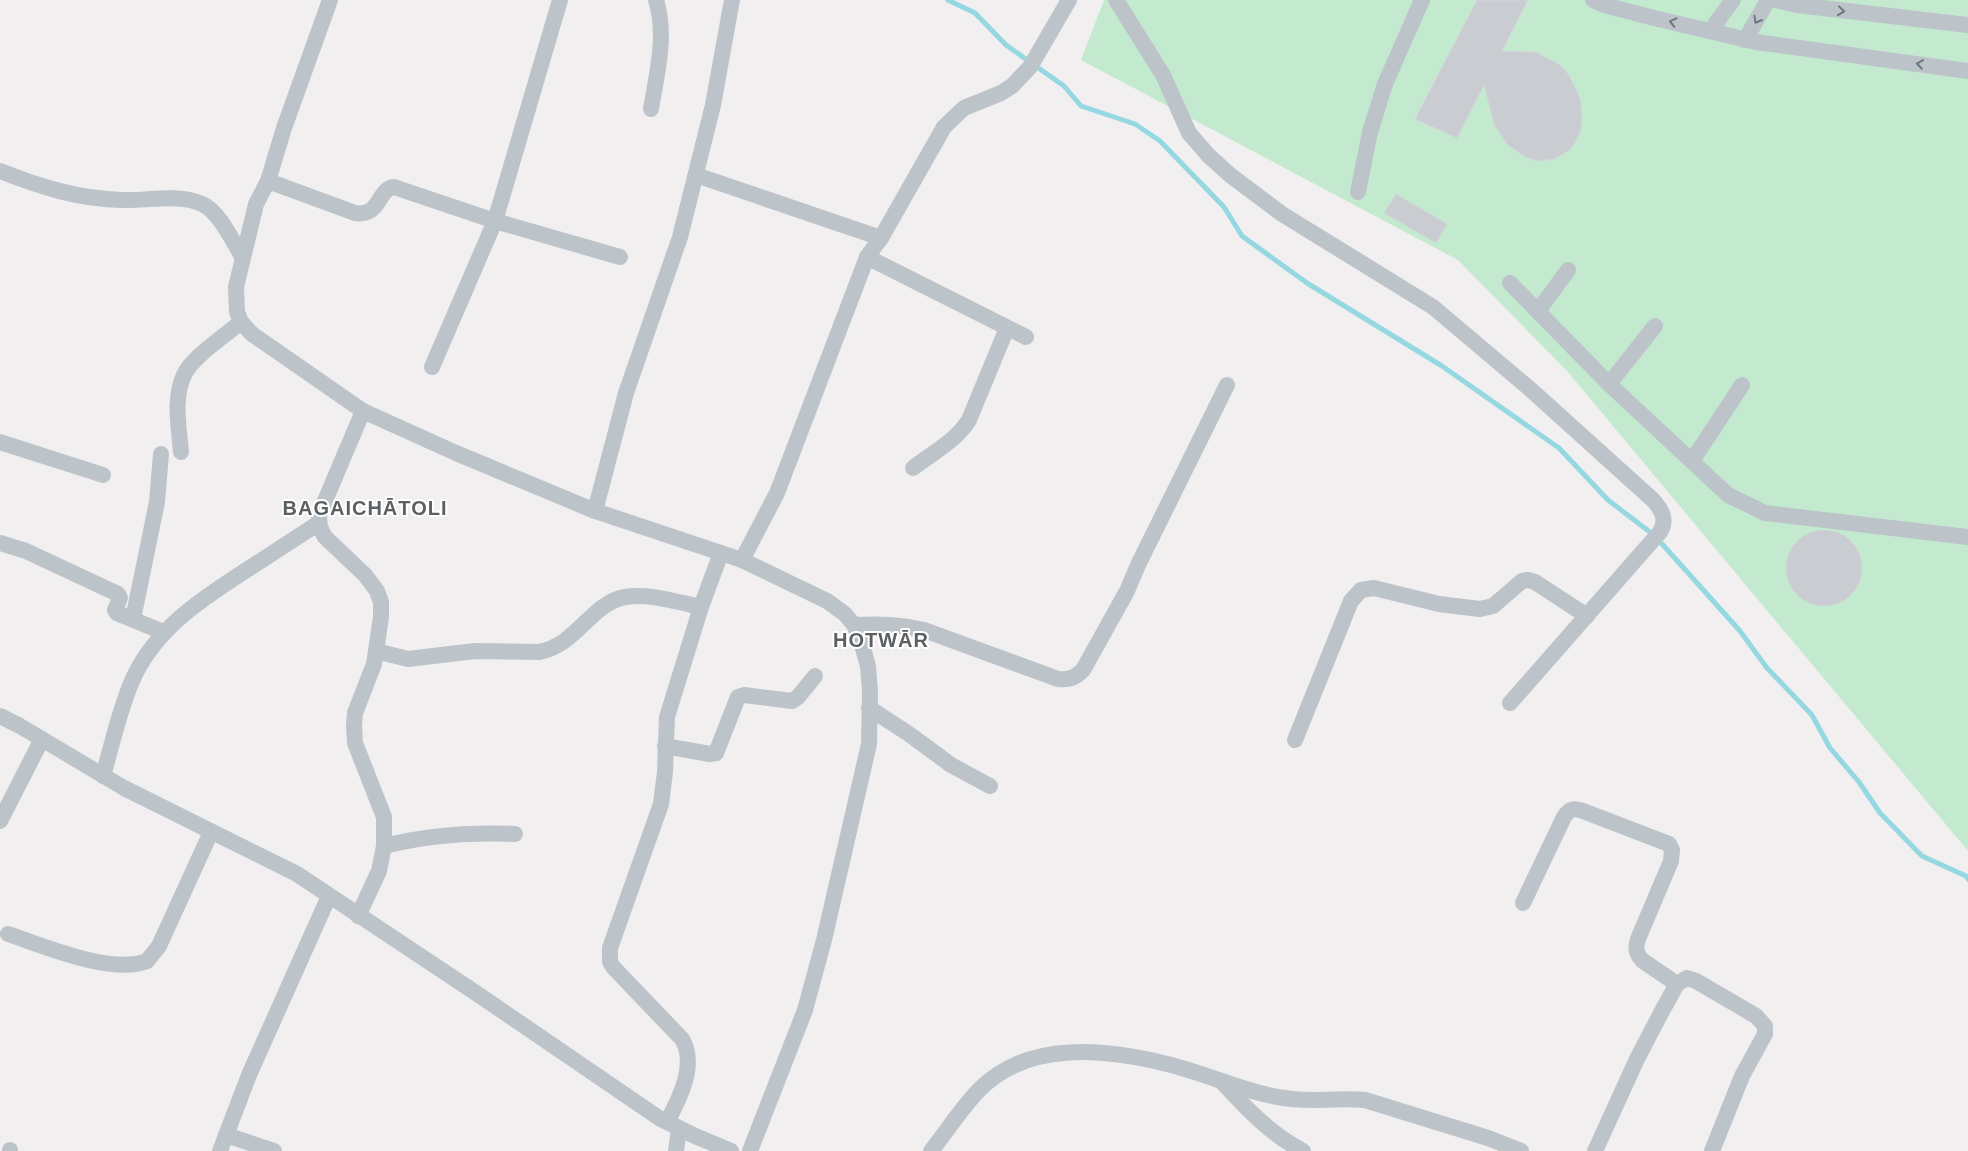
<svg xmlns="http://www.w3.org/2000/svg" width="1968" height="1151" viewBox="0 0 1968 1151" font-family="Arial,sans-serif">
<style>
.green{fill:#c3eacf}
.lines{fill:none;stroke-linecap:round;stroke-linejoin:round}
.stream{stroke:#95d8e2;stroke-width:5}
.building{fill:#c9cdd1;stroke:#d4d6da}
.minor{stroke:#bcc4ca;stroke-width:16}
.oneway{stroke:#6c767c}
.labels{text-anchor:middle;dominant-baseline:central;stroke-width:4;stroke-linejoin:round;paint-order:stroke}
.district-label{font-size:20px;font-weight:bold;letter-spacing:1px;fill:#5c6063;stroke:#fff}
</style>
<rect width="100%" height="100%" fill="#f1efef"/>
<!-- green -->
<polygon class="green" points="1104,0 1968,0 1968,851 1567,371 1458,260 1081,60"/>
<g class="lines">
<!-- stream -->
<polyline class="stream" points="948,0 975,13 1006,45 1064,86 1081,106 1135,124 1160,141 1224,207 1242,236 1307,283 1442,366 1559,448 1608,500 1655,536 1740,631 1767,668 1812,715 1830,748 1859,782 1880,813 1922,856 1966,876 1968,879"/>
</g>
<!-- building -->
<g class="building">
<polygon points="1477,0 1528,0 1502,51 1536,52 1560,65 1569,75 1580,98 1582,117 1581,130 1571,149 1555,159 1539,161 1525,157 1507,144 1494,124 1484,85 1457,138 1415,119"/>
<polygon points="1396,194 1447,224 1436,243 1384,213"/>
<circle cx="1824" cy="568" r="38"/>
</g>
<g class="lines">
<!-- minor -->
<g class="minor">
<polyline points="330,0 284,128 268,181 256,204 243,258 236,287 237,312 241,322 252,334 363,411 456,453 595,511 742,560 827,601 845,614 854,625 861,641 868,666 870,692 869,744 824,940 805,1010 750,1151"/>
<path d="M1116,0L1163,75L1189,133L1208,155L1230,175L1282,214L1433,307L1530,389L1653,500C1661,509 1668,519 1660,532L1510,703"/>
<polyline points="1593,0 1604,5 1654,18 1756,42 1968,71"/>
<polyline points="1776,0 1797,5 1968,25"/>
<polyline points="1710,31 1733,0"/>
<polyline points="1745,40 1768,0"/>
<path d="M651,109C657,72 667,36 656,0"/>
<path d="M0,171C40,187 79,199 122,200C148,201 177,193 202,204C219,211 233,242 243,258"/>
<polyline points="696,175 881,238"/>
<path d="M268,181L355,213C381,217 377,189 394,187L495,221L620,257"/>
<polyline points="1358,192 1370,132 1385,84 1422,0"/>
<polyline points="867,257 1026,337"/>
<polyline points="1510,283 1609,384 1728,495 1765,513 1968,537"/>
<polyline points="1538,311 1568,270"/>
<polyline points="432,367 495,221 560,0"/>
<polyline points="1609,384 1655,326"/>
<polyline points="0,442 103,475"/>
<path d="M181,452C179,428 173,398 184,375C192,357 226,335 241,322"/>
<polyline points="1692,461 1742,385"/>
<path d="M913,468C932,453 956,441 969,420L1007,328"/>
<polyline points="595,511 626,393 680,237 713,105 732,0"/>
<polyline points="0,543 26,551 118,594 120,598 115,610 117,613 163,632"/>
<polyline points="742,560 777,493 867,257 881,238 944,127 964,108 1001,93 1012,86 1030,67 1069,0"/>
<polyline points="133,619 157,502 161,454"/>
<path d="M854,625C880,624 899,624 924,630L1058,679C1069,680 1075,678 1083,670L1127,591L1138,565L1227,385"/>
<path d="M376,651L408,659L475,651L539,652C576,646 591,603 625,597C650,593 677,602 701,607"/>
<polyline points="869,708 909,734 951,765 990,786"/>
<polyline points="0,716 20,726 124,788 297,874 476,993 659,1118 695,1136 731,1151"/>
<polyline points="1295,740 1351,601 1361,590 1374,588 1439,604 1480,609 1493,606 1522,581 1528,580 1535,582 1587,616"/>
<polyline points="665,746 710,754 716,753 738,697 744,695 792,701 798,697 815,676"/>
<path d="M103,776C112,745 119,711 132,681C154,630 200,600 245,571C270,555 294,539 319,523"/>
<polyline points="0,821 42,739"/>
<path d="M384,846C428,835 469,832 515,834"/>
<path d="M1523,903L1564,817C1570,808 1574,808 1583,811L1669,844L1672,850L1671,861L1638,939C1635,949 1636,954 1643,961L1677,984"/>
<path d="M358,916L379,871L384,846V817L355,743L354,726L355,713L374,664L381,617V602L377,591L365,575L325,537C320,529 319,524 319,515L363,411"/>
<path d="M8,934C44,946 112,975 147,961L159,946L211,832"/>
<path d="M1222,1082C1247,1109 1270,1134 1303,1151"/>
<path d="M667,1122C680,1098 697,1064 682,1039L613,967L610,962V948L661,804L665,772L667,717L701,607L721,553"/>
<polyline points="226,1135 274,1151"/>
<polyline points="10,1150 10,1151"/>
<polyline points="220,1151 249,1075 329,896"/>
<polyline points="676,1151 679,1129"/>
<path d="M931,1151C947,1131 962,1107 980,1089C1029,1040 1106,1049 1167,1064C1201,1072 1233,1087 1268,1095C1284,1099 1300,1100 1316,1100C1333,1100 1349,1098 1365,1100L1488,1138L1521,1151"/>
<polyline points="1595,1151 1637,1059 1662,1011 1677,984 1687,978 1696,981 1756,1016 1765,1026 1765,1034 1742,1076 1712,1151"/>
</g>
</g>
<!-- one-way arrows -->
<defs><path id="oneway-chevron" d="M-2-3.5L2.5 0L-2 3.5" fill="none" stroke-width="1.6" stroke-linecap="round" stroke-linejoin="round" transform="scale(1.25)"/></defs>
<g class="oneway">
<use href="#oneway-chevron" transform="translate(1841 11) rotate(7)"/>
<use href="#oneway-chevron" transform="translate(1757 20) rotate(120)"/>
<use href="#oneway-chevron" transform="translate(1673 22) rotate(-167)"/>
<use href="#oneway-chevron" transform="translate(1920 64) rotate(-172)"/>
</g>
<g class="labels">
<!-- district labels -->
<g class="district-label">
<text x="365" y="508">BAGAICHĀTOLI</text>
<text x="881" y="640">HOTWĀR</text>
</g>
</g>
</svg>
